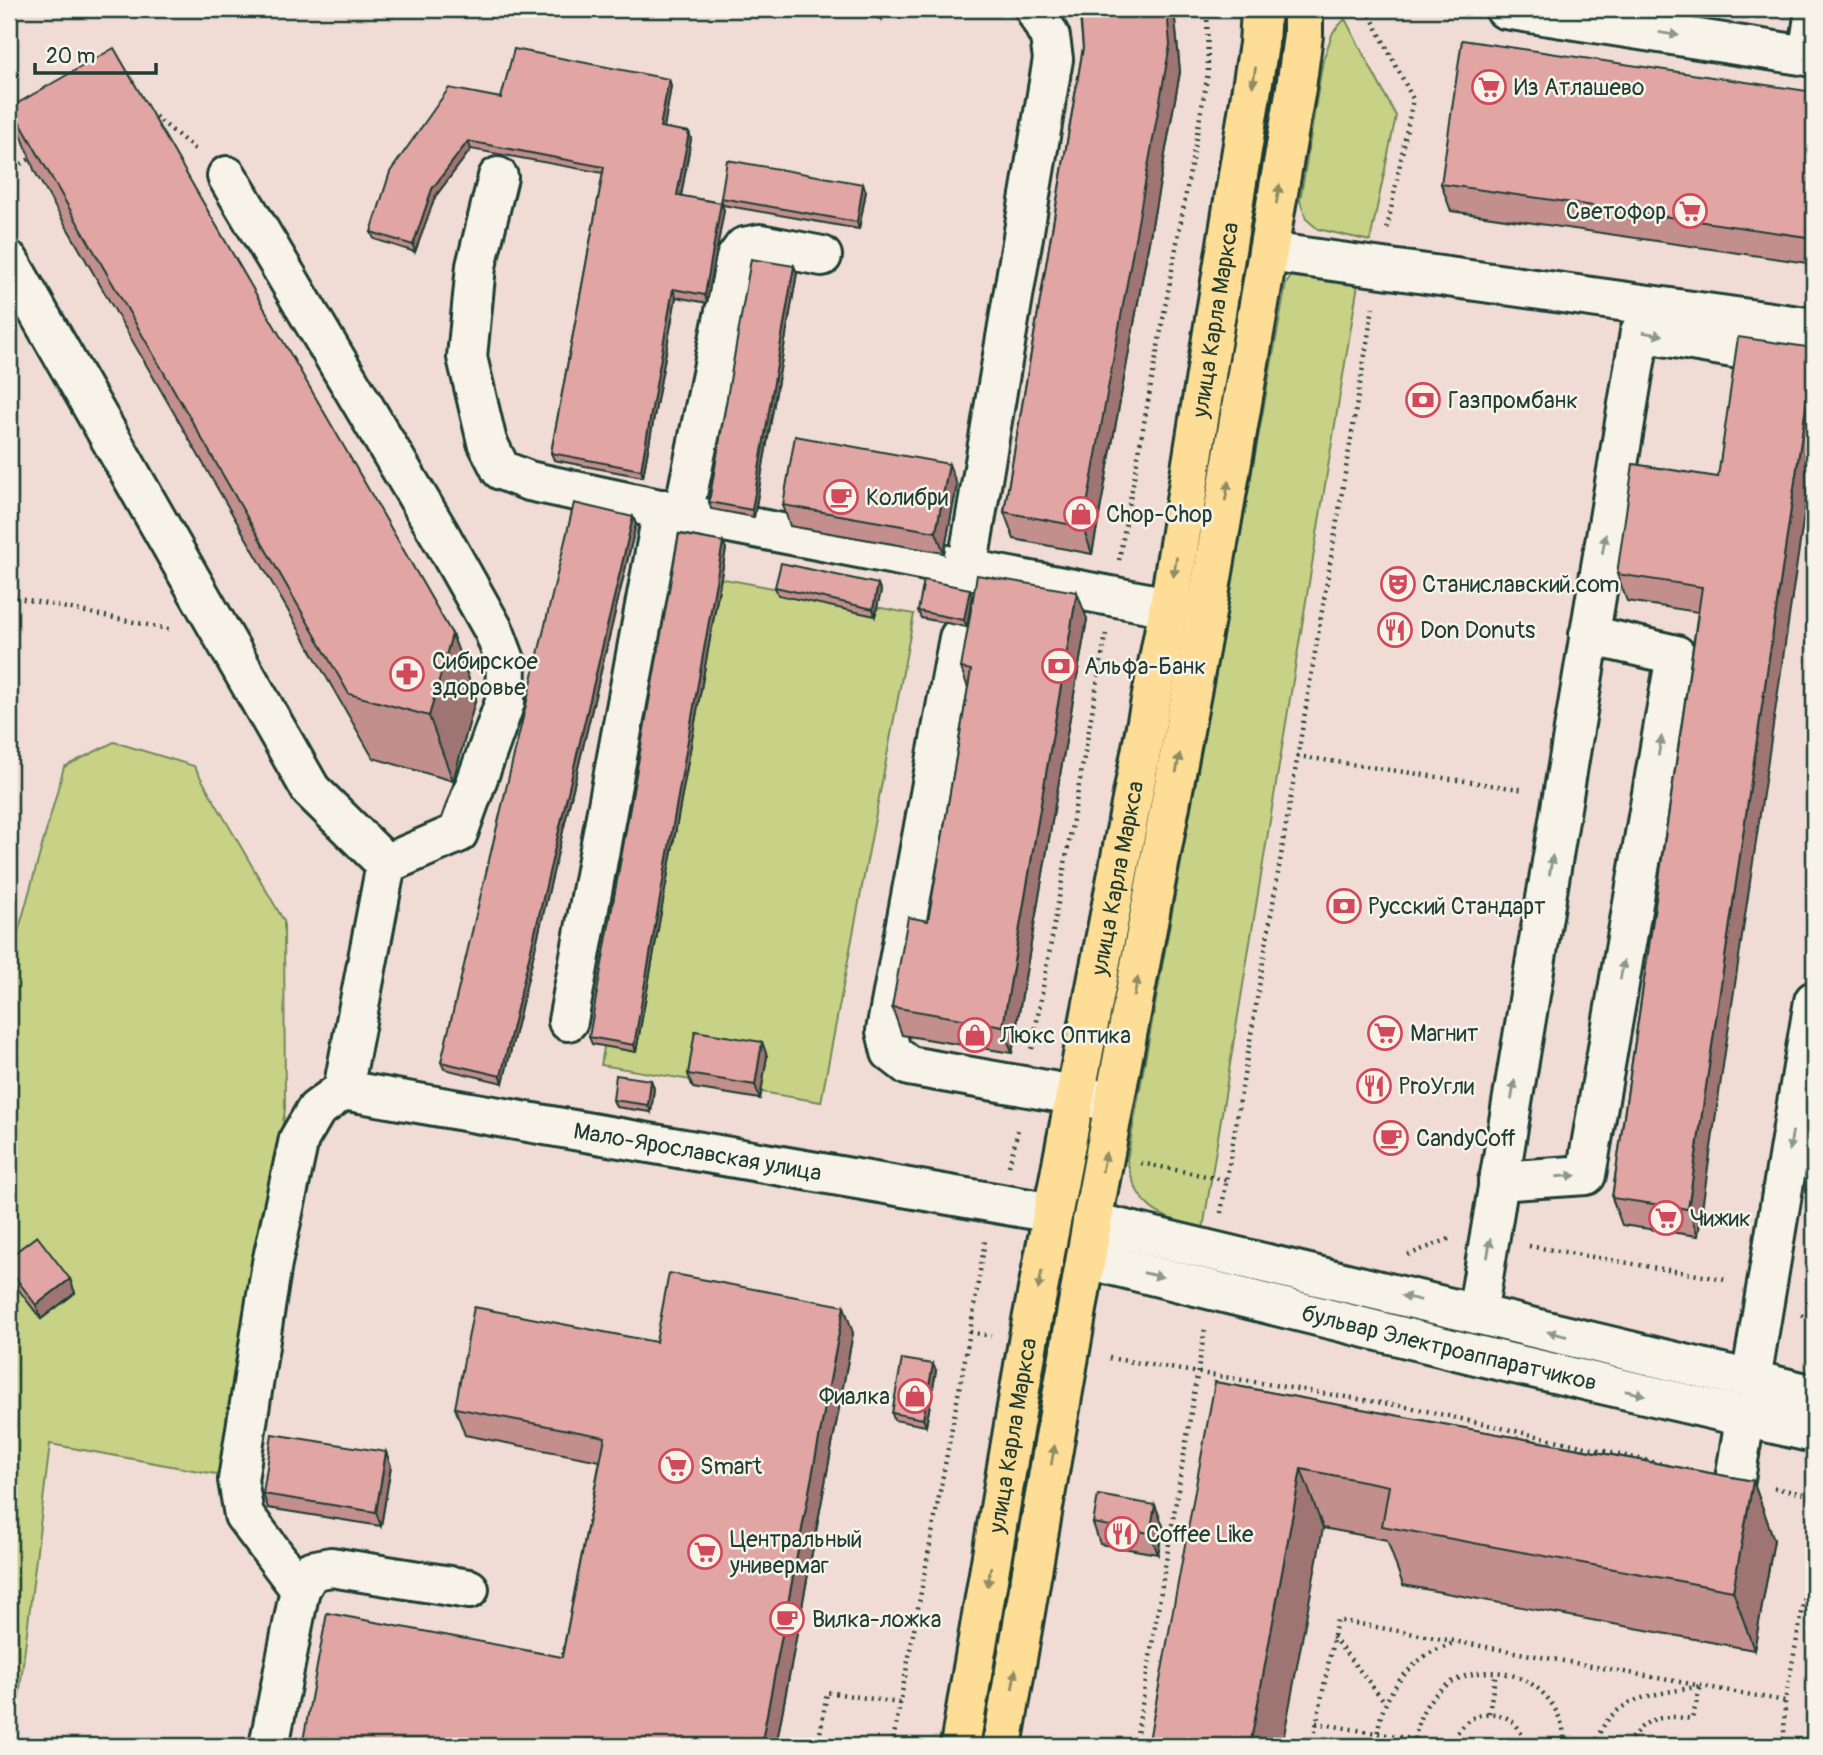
<svg xmlns="http://www.w3.org/2000/svg" width="1823" height="1755" viewBox="0 0 1823 1755" font-family="Pangolin,sans-serif">
<style>
.green{fill:#c7d286;stroke:#73885d;stroke-width:2}
.lines{fill:none;stroke-linecap:round;stroke-linejoin:round}
.minor-casing{stroke:#1f3d34;stroke-width:44}
.major-casing{stroke:#1f3d34;stroke-width:44}
.path{stroke:#1f3d34;stroke-width:4.5;stroke-dasharray:2 5;stroke-linecap:butt}
.minor{stroke:#f7f3e8;stroke-width:38}
.major{stroke:#fedd96;stroke-width:38}
.wall{fill:#c28f8d;stroke:#1f3d34;stroke-width:2}
.shaded-wall{fill:#9e7473;stroke:#1f3d34;stroke-width:2}
.building{fill:#e1a6a4;stroke:#1f3d34;stroke-width:2}
.oneway{fill:#8b988e}
.oneway2{fill:#8e8d65}
.labels{text-anchor:middle;dominant-baseline:central;stroke-width:5;stroke-linejoin:round;paint-order:stroke}
.poi-label{font-size:23px;fill:#1f3d34;stroke:#f7f3e8;text-anchor:start}
.street-label{font-size:23px;fill:#1f3d34;stroke:#f7f3e8}
</style>
<rect width="100%" height="100%" fill="#f0dcd4"/>
<filter id="ink" filterUnits="userSpaceOnUse"><feTurbulence type="fractalNoise" baseFrequency=".0143" numOctaves="2"/><feDisplacementMap in="SourceGraphic" scale="14" xChannelSelector="R" yChannelSelector="G"/><feConvolveMatrix kernelMatrix="1 2 1 2 8 2 1 2 1" color-interpolation-filters="sRGB"/></filter>
<g filter="url(#ink)">
<!-- green -->
<g class="green">
<polygon points="1345,19 1396,116 1370,241 1318,229 1306,219 1300,201 1323,60 1333,32"/>
<path d="M1294,272L1359,278L1203,1229C1156,1216 1138,1210 1127,1160L1286,284Z"/>
<polygon points="686,572 914,614 821,1102 601,1065"/>
<polygon points="114,742 194,766 284,921 285,1109 232,1477 50,1444 13,1746 9,1746 9,965 64,767"/>
</g>
<g class="lines">
<!-- minor casing -->
<g class="minor-casing">
<g id="minor">
<polyline points="1505,9 1814,57"/>
<polyline points="1808,56 1814,17"/>
<polyline points="227,176 439,533 494,631 506,663 505,702 458,833 386,864 343,1090 316,1110 299,1139 272,1263 238,1480 244,1515 300,1589"/>
<polyline points="498,177 476,266 467,357 487,442 501,470 529,481 683,514 967,569 1053,59 1050,37 1035,9"/>
<polyline points="1268,252 1814,328"/>
<polyline points="9,261 311,790 386,864"/>
<polyline points="683,514 736,258 744,247 760,244 822,256"/>
<polyline points="967,569 1169,607"/>
<polyline points="959,638 886,1031 891,1052 909,1066 1108,1101"/>
<polyline points="568,1021 663,509"/>
<path id="s1" d="M343,1090L1053,1213"/>
<polyline points="1498,1181 1586,1175 1676,655 1589,635"/>
<polyline points="1092,1222 1814,1395"/>
<path id="s2" d="M1086,1259L1476,1355L1814,1433"/>
<polyline points="1477,1314 1640,332 1814,362"/>
<polyline points="1751,1380 1814,1001"/>
<polyline points="1731,1503 1745,1419"/>
<polyline points="269,1746 300,1589 311,1571 331,1567 469,1589"/>
</g>
</g>
<!-- major casing -->
<g class="major-casing">
<g id="major">
<path id="s3" d="M960,1746L1028,1342L1169,607L1259,44L1261,9"/>
<polyline points="1002,1746 1092,1222 1206,613 1296,88 1303,35 1303,9"/>
</g>
</g>
<!-- path -->
<g class="path">
<polyline points="1367,9 1413,99 1387,229"/>
<polyline points="150,112 197,151"/>
<polyline points="9,120 19,119"/>
<polyline points="9,171 35,156"/>
<polyline points="1119,560 1208,73 1207,9"/>
<polyline points="9,596 172,630"/>
<polyline points="1297,756 1525,790"/>
<polyline points="1032,1049 1106,634"/>
<polyline points="1141,1163 1226,1180"/>
<polyline points="1009,1166 1019,1126"/>
<polyline points="1221,1213 1373,307"/>
<polyline points="1529,1246 1727,1280"/>
<polyline points="1408,1255 1449,1239"/>
<polyline points="1801,1315 1814,1322 1810,1354"/>
<polyline points="970,1332 991,1336"/>
<polyline points="1109,1358 1413,1408 1666,1465"/>
<polyline points="1774,1488 1814,1496"/>
<polyline points="1333,1637 1385,1702"/>
<polyline points="1489,1713 1496,1672"/>
<polyline points="1316,1723 1453,1746"/>
<polyline points="818,1746 827,1692 899,1703"/>
<polyline points="892,1746 970,1332 985,1241"/>
<polyline points="1135,1746 1205,1329"/>
<polyline points="1312,1746 1337,1620 1785,1701 1814,1550"/>
<path d="M1377,1746C1376,1710 1396,1677 1425,1656C1434,1650 1446,1646 1456,1642"/>
<path d="M1415,1746C1416,1660 1536,1644 1562,1725C1564,1731 1564,1739 1565,1746"/>
<path d="M1453,1746C1460,1703 1521,1703 1524,1746"/>
<path d="M1595,1746C1609,1695 1655,1695 1701,1686L1692,1719C1661,1714 1644,1717 1626,1746"/>
<polyline points="1782,1746 1784,1736 1785,1701"/>
</g>
<!-- minor -->
<use href="#minor" class="minor"/>
<!-- major -->
<use href="#major" class="major"/>
</g>
<!-- wall -->
<g class="wall">
<polygon points="688,9 702,9 701,11"/>
<polygon points="829,9 884,9 882,19"/>
<polygon points="1076,9 1174,9 1180,72 1092,554 1014,539 1004,512 1083,48 1080,17"/>
<polygon points="669,79 671,86 664,128 689,132 691,139 681,196 721,203 724,210 707,303 676,297 643,477 554,460 551,453 603,173 471,149 435,197 415,252 374,239 371,232 501,98"/>
<polygon points="1814,92 1814,264 1451,211 1441,184"/>
<polygon points="11,107 452,634 476,698 453,781 373,758 35,172"/>
<polygon points="866,191 859,229 723,205 721,198"/>
<polygon points="794,266 797,273 754,517 711,509 709,502"/>
<polygon points="1718,477 1698,1236 1622,1225 1612,1198 1698,612 1627,601 1617,574"/>
<polygon points="957,485 944,553 790,526 783,505"/>
<polygon points="633,517 636,524 503,1083 444,1069 441,1062"/>
<polygon points="723,542 726,549 636,1052 592,1044 589,1037"/>
<polygon points="775,587 881,591 875,616 778,595"/>
<polygon points="972,596 967,627 921,618 918,611"/>
<polygon points="1087,619 1012,1053 902,1035 892,1007 928,921 968,688 961,668"/>
<polygon points="762,1042 767,1056 760,1099 693,1088 688,1074"/>
<polygon points="651,1080 654,1088 651,1112 616,1107 613,1100"/>
<polygon points="9,1257 70,1279 75,1293 41,1319 9,1277"/>
<polygon points="853,1333 776,1746 302,1746 562,1657 600,1461 465,1435 455,1408 656,1342"/>
<polygon points="936,1371 926,1426 894,1420 892,1413"/>
<polygon points="1215,1382 1753,1481 1774,1540 1754,1650 1403,1585 1387,1540 1323,1528"/>
<polygon points="386,1452 391,1466 381,1526 268,1508 263,1494"/>
<polygon points="1155,1505 1163,1526 1158,1554 1100,1544 1093,1523"/>
</g>
<!-- shaded-wall -->
<g class="shaded-wall">
<polygon points="878,9 884,9 882,19"/>
<polygon points="1167,9 1174,9 1180,72 1092,554 1083,527"/>
<polygon points="669,79 671,86 663,134 660,127"/>
<polygon points="689,132 691,139 680,202 677,195"/>
<polygon points="468,141 471,149 435,197 415,252 413,245 432,189"/>
<polygon points="863,184 866,191 859,229 857,222"/>
<polygon points="721,203 724,210 707,303 705,295"/>
<polygon points="794,266 797,273 754,517 752,510"/>
<polygon points="673,289 676,297 643,477 641,470"/>
<polygon points="1814,352 1814,447 1698,1236 1688,1209"/>
<polygon points="949,464 957,485 944,553 936,532"/>
<polygon points="633,517 636,524 503,1083 501,1076"/>
<polygon points="723,542 726,549 636,1052 634,1045"/>
<polygon points="878,584 881,591 875,616 873,609"/>
<polygon points="970,589 972,596 967,627 964,620"/>
<polygon points="1077,592 1087,619 1012,1053 1003,1026"/>
<polygon points="452,634 476,698 453,781 429,716"/>
<polygon points="762,1042 767,1056 760,1099 755,1085"/>
<polygon points="651,1080 654,1088 651,1112 648,1105"/>
<polygon points="70,1279 75,1293 41,1319 36,1305"/>
<polygon points="844,1306 853,1333 776,1746 761,1746"/>
<polygon points="933,1364 936,1371 926,1426 923,1419"/>
<polygon points="386,1452 391,1466 381,1526 376,1512"/>
<polygon points="1301,1469 1323,1528 1282,1746 1250,1746"/>
<polygon points="1753,1481 1774,1540 1754,1650 1733,1591"/>
<polygon points="1155,1505 1163,1526 1158,1554 1150,1533"/>
</g>
<!-- building -->
<g class="building">
<polygon points="1080,9 1167,9 1170,45 1083,527 1004,512 1083,48"/>
<polygon points="1462,40 1814,92 1814,238 1441,184"/>
<polygon points="114,48 452,634 429,716 349,694 11,107"/>
<polygon points="514,49 669,79 660,127 689,132 677,195 721,203 705,295 673,289 641,470 551,453 604,167 468,141 432,189 413,245 371,232 390,172 449,88 501,98"/>
<polygon points="727,160 863,184 857,222 721,198"/>
<polygon points="751,259 794,266 752,510 709,502"/>
<polygon points="1738,337 1814,348 1814,352 1688,1209 1612,1198 1702,587 1617,574 1633,464 1718,477"/>
<polygon points="795,436 949,464 936,532 783,505"/>
<polygon points="574,503 633,517 501,1076 441,1062"/>
<polygon points="679,534 723,542 634,1045 589,1037"/>
<polygon points="781,563 878,584 873,609 775,587"/>
<polygon points="977,575 1077,592 1003,1026 892,1007 908,917 928,921 971,670 961,668"/>
<polygon points="924,580 970,589 964,620 918,611"/>
<polygon points="695,1031 762,1042 755,1085 688,1074"/>
<polygon points="616,1075 651,1080 648,1105 613,1100"/>
<polygon points="37,1236 70,1279 36,1305 9,1269 9,1257"/>
<polygon points="669,1273 844,1306 761,1746 302,1746 327,1613 562,1657 605,1437 455,1408 474,1307 656,1342"/>
<polygon points="902,1359 933,1364 923,1419 892,1413"/>
<polygon points="1215,1382 1753,1481 1733,1591 1382,1526 1389,1486 1301,1469 1250,1746 1148,1746"/>
<polygon points="272,1434 386,1452 376,1512 263,1494"/>
<polygon points="1098,1495 1155,1505 1150,1533 1093,1523"/>
</g>
<!-- one-way arrows -->
<defs><path id="oneway-solid" d="M-6-.8H1V-3.2L6.5 0L1 3.2V.8H-6Z" transform="scale(1.75)"/></defs>
<g class="oneway">
<use href="#oneway-solid" transform="translate(1669 34) rotate(9)"/>
<use href="#oneway-solid" transform="translate(1653 334) rotate(10)"/>
<use href="#oneway-solid" transform="translate(1604 544) rotate(-80)"/>
<use href="#oneway-solid" transform="translate(1660 746) rotate(-80)"/>
<use href="#oneway-solid" transform="translate(1551 865) rotate(-81)"/>
<use href="#oneway-solid" transform="translate(1622 970) rotate(-80)"/>
<use href="#oneway-solid" transform="translate(1513 1090) rotate(-81)"/>
<use href="#oneway-solid" transform="translate(1791 1141) rotate(99)"/>
<use href="#oneway-solid" transform="translate(1566 1176) rotate(-4)"/>
<use href="#oneway-solid" transform="translate(1489 1248) rotate(-81)"/>
<use href="#oneway-solid" transform="translate(1153 1275) rotate(13)"/>
<use href="#oneway-solid" transform="translate(1411 1298) rotate(-167)"/>
<use href="#oneway-solid" transform="translate(1557 1334) rotate(-166)"/>
<use href="#oneway-solid" transform="translate(1635 1393) rotate(13)"/>
</g>
<g class="oneway2">
<use href="#oneway-solid" transform="translate(1254 77) rotate(99)"/>
<use href="#oneway-solid" transform="translate(1278 194) rotate(-80)"/>
<use href="#oneway-solid" transform="translate(1227 491) rotate(-80)"/>
<use href="#oneway-solid" transform="translate(1175 567) rotate(99)"/>
<use href="#oneway-solid" transform="translate(1178 763) rotate(-79)"/>
<use href="#oneway-solid" transform="translate(1136 987) rotate(-79)"/>
<use href="#oneway-solid" transform="translate(1104 1162) rotate(-79)"/>
<use href="#oneway-solid" transform="translate(1040 1280) rotate(101)"/>
<use href="#oneway-solid" transform="translate(1053 1455) rotate(-80)"/>
<use href="#oneway-solid" transform="translate(989 1577) rotate(100)"/>
<use href="#oneway-solid" transform="translate(1014 1679) rotate(-80)"/>
</g>
</g>
<!-- icons -->
<defs>
<g id="supermarket-ring" transform="scale(1.75)"><circle r="9.5" fill="#f7f3e8" stroke="#d1495b" stroke-width="1.5"/><path d="M-6-5.5h2.5l.6 2H6L4.5 2H-2.5L-4.4-4H-6ZM-1.5 3.2a1.3 1.3 0 1 0 .1 0ZM3 3.2a1.3 1.3 0 1 0 .1 0Z" fill="#d1495b"/></g>
<g id="bank-ring" transform="scale(1.75)"><circle r="9.5" fill="#f7f3e8" stroke="#d1495b" stroke-width="1.5"/><path d="M-6-4H6V4H-6ZM0-2.3a2.3 2.3 0 1 0 0 4.6a2.3 2.3 0 1 0 0-4.6Z" fill="#d1495b"/></g>
<g id="cafe-ring" transform="scale(1.75)"><circle r="9.5" fill="#f7f3e8" stroke="#d1495b" stroke-width="1.5"/><path d="M-5.5-4.5H6V0H3Q3 3.5 0 3.5H-2.5Q-5.5 3.5-5.5 0ZM3-3.2v2h1.7v-2ZM-6 4.5H4V6H-6Z" fill="#d1495b"/></g>
<g id="shop-ring" transform="scale(1.75)"><circle r="9.5" fill="#f7f3e8" stroke="#d1495b" stroke-width="1.5"/><path d="M-5-2.5h2.3a2.7 3.5 0 0 1 5.4 0H5L5.5 6h-11ZM-1.5-2.5h3a1.5 2.3 0 0 0-3 0Z" fill="#d1495b"/></g>
<g id="theatre-ring" transform="scale(1.75)"><circle r="9.5" fill="#f7f3e8" stroke="#d1495b" stroke-width="1.5"/><path d="M-5-5.5Q0-4 5-5.5V0Q5 5 0 6Q-5 5-5 0ZM-3.3-2.5H-1v1.5H-3.3ZM1-2.5H3.3v1.5H1ZM-2.8 1Q0 5.5 2.8 1Z" fill="#d1495b"/></g>
<g id="restaurant-ring" transform="scale(1.75)"><circle r="9.5" fill="#f7f3e8" stroke="#d1495b" stroke-width="1.5"/><path d="M-5-6h1v4h1v-4h1v4h1v-4h1v5L-1.5 .5V6h-2V.5L-5-1ZM5-6V6H3V1.5H1.5Q1.5-4 5-6Z" fill="#d1495b"/></g>
<g id="pharmacy-ring" transform="scale(1.75)"><circle r="9.5" fill="#f7f3e8" stroke="#d1495b" stroke-width="1.5"/><path d="M-2-6h4v4h4v4h-4v4h-4v-4h-4v-4h4Z" fill="#d1495b"/></g>
</defs>
<g fill-rule="evenodd">
<use href="#supermarket-ring" x="1489" y="87"/>
<use href="#supermarket-ring" x="1690" y="211"/>
<use href="#bank-ring" x="1423" y="400"/>
<use href="#cafe-ring" x="841" y="497"/>
<use href="#shop-ring" x="1081" y="514"/>
<use href="#theatre-ring" x="1398" y="584"/>
<use href="#restaurant-ring" x="1395" y="630"/>
<use href="#bank-ring" x="1059" y="666"/>
<use href="#pharmacy-ring" x="407" y="674"/>
<use href="#bank-ring" x="1344" y="906"/>
<use href="#supermarket-ring" x="1385" y="1033"/>
<use href="#shop-ring" x="975" y="1035"/>
<use href="#restaurant-ring" x="1374" y="1086"/>
<use href="#cafe-ring" x="1391" y="1138"/>
<use href="#supermarket-ring" x="1666" y="1218"/>
<use href="#shop-ring" x="915" y="1396"/>
<use href="#supermarket-ring" x="676" y="1466"/>
<use href="#restaurant-ring" x="1122" y="1534"/>
<use href="#supermarket-ring" x="705" y="1552"/>
<use href="#cafe-ring" x="787" y="1619"/>
</g>
<g class="labels">
<!-- poi labels -->
<g class="poi-label">
<text x="1514" y="87">Из Атлашево</text>
<text x="1666" y="211" text-anchor="end">Светофор</text>
<text x="1448" y="400">Газпромбанк</text>
<text x="866" y="497">Колибри</text>
<text x="1106" y="514">Chop-Chop</text>
<text x="1422" y="584">Станиславский.com</text>
<text x="1420" y="630">Don Donuts</text>
<text x="432" y="661">Сибирское<tspan x="432" dy="26">здоровье</tspan></text>
<text x="1084" y="666">Альфа-Банк</text>
<text x="1368" y="906">Русский Стандарт</text>
<text x="1410" y="1033">Магнит</text>
<text x="1000" y="1035">Люкс Оптика</text>
<text x="1398" y="1086">ProУгли</text>
<text x="1416" y="1138">CandyCoff</text>
<text x="1690" y="1218">Чижик</text>
<text x="890" y="1396" text-anchor="end">Фиалка</text>
<text x="700" y="1466">Smart</text>
<text x="1146" y="1534">Coffee Like</text>
<text x="730" y="1539">Центральный<tspan x="730" dy="26">универмаг</tspan></text>
<text x="812" y="1619">Вилка-ложка</text>
</g>
<!-- street labels -->
<g class="street-label">
<text stroke="none"><textPath href="#s3" startOffset="1449">улица Карла Маркса</textPath></text>
<text stroke="none"><textPath href="#s3" startOffset="882">улица Карла Маркса</textPath></text>
<text stroke="none"><textPath href="#s1" startOffset="360">Мало-Ярославская улица</textPath></text>
<text stroke="none"><textPath href="#s2" startOffset="374">бульвар Электроаппаратчиков</textPath></text>
<text stroke="none"><textPath href="#s3" startOffset="315">улица Карла Маркса</textPath></text>
</g>
</g>
<!-- margin -->
<rect width="1823" height="1755" fill="none" stroke="#f7f3e8" stroke-width="35"/>
<rect x="18" y="18" width="1788" height="1720" fill="none" stroke="#1f3d34" stroke-width="2.5" filter="url(#ink)"/>
<!-- scale -->
<path d="M35 63v10h121v-10" fill="none" stroke="#1f3d34" stroke-width="3.5"/>
<text x="46" y="63" font-size="21" fill="#1f3d34" stroke="#f7f3e8" stroke-width="5" paint-order="stroke">20 m</text>
</svg>
